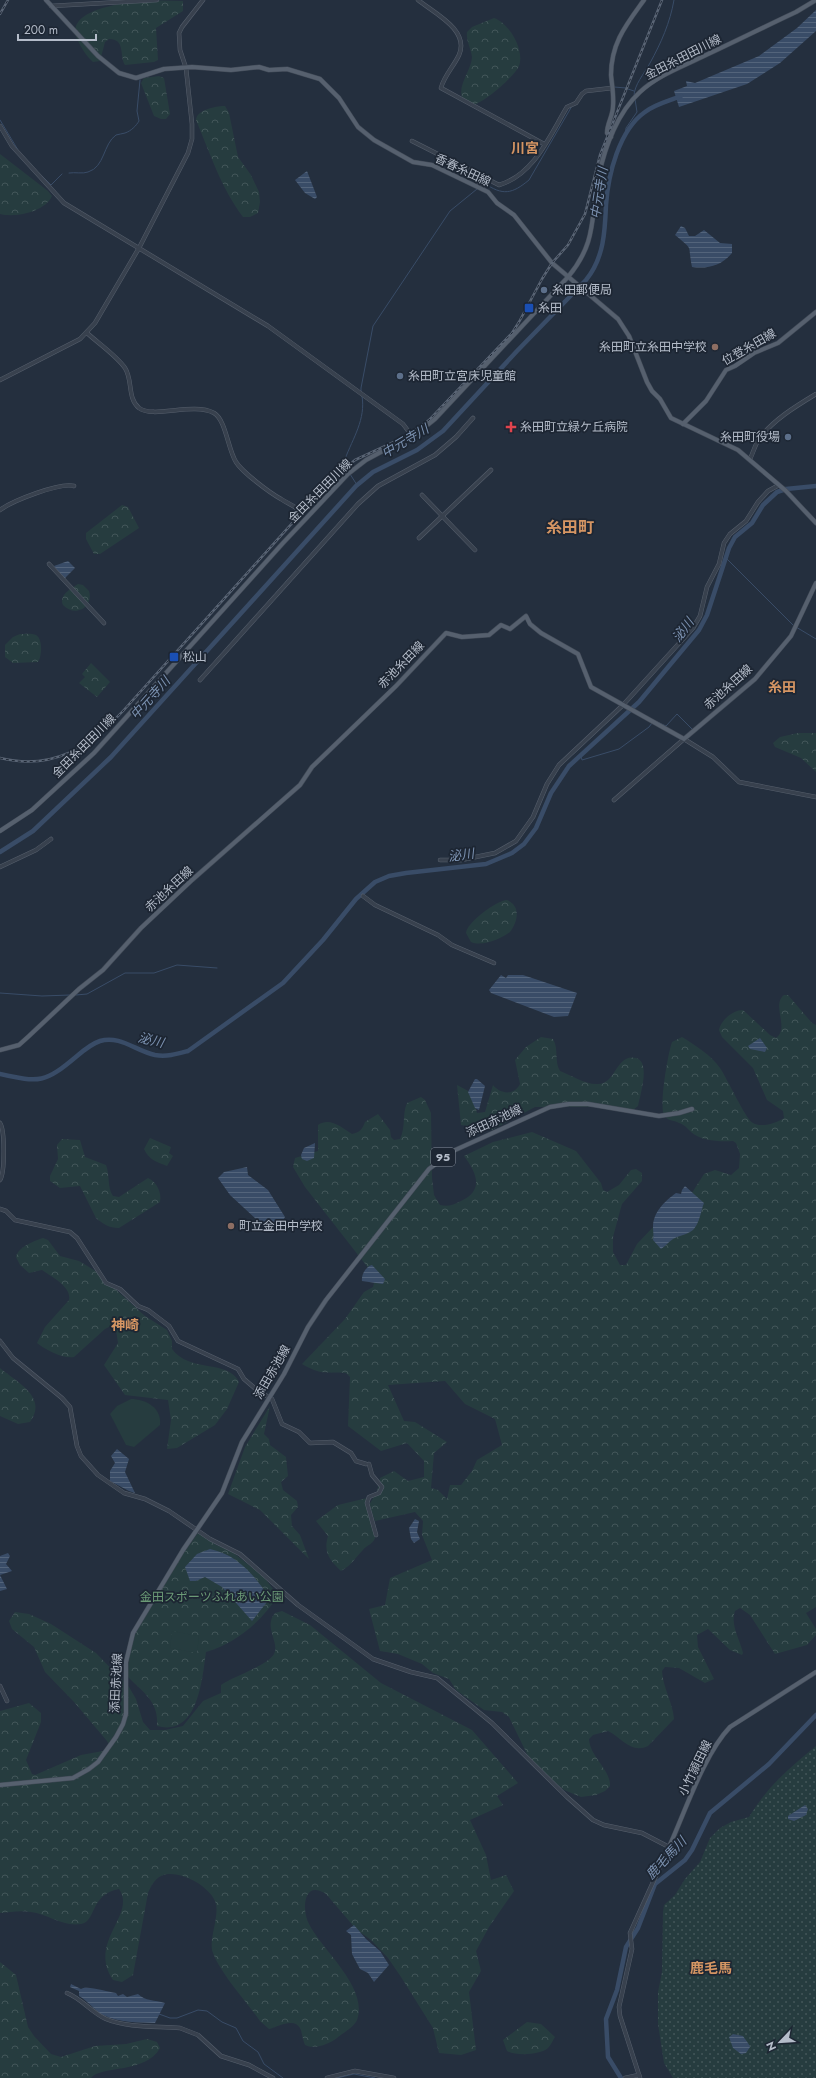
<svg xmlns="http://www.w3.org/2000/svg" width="816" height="2078" viewBox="0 0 816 2078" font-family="Jost,'Noto Sans JP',sans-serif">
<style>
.grass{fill:url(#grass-dots)}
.forest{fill:url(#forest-crowns);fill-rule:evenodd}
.pitch{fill:#263c3f}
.water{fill:url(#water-rules)}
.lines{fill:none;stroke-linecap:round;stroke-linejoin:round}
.stream{stroke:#394c67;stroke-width:1}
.river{stroke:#394c67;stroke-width:4.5}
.minor-casing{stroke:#565f6c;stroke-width:4.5}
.major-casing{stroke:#414a57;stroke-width:5}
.minor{stroke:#38414e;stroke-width:3.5}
.major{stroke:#56606e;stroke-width:4}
.rail-casing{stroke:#5a6575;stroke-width:2.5}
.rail{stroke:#1d2633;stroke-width:1;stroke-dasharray:3;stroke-linecap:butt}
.minor-bridge-casing{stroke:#565f6c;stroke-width:4.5;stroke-linecap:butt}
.minor-bridge{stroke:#38414e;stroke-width:3.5}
.service-dot{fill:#5c6f8a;stroke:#1d2633;stroke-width:1.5}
.transit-dot{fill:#1a4fb4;stroke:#1d2633;stroke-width:1.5}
.education-dot{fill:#8d6e63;stroke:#1d2633;stroke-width:1.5}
.health-dot{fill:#e0444e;stroke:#1d2633;stroke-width:1.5}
.labels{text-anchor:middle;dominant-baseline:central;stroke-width:3.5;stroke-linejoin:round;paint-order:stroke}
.shield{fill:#1d2633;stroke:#878f9c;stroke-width:1}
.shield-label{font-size:11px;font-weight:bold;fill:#b4bcc9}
.street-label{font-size:12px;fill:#b4bcc9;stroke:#1d2633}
.poi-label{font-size:12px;fill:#b4bcc9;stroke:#1d2633;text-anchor:start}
.park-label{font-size:12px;fill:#6b9a76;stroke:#1d2633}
.water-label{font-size:13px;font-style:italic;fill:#7c92b1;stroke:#1d2633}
.quarter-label{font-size:14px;font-weight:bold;fill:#d59563;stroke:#1d2633}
.district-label{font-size:16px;font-weight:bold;fill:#d59563;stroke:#1d2633}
</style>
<defs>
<pattern id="grass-dots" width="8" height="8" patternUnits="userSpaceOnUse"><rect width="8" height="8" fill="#263c3f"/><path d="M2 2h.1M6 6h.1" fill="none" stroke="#435659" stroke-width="1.8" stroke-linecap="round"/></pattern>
<pattern id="forest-crowns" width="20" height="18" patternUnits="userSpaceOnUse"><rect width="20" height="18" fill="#263c3f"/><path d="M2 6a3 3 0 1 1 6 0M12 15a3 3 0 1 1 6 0" fill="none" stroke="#435659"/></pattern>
<pattern id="water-rules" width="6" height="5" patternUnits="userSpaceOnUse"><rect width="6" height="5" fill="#394c67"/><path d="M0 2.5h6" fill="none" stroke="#53647b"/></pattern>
</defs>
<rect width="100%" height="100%" fill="#242f3e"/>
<!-- grass -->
<path class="grass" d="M816,1746V2078H673L664,2063L658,2024V1992L662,1972L663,1912L664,1905L675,1895L685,1879L700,1862L710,1838L720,1828L731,1822L749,1817C768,1786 788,1769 816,1746Z"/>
<!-- forest -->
<g class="forest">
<path d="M142,0L183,1V11L156,28L158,60L154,62L125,65C119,56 126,39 109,39L105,42L100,61L93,62C86,56 81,47 77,39C65,9 122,4 142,0Z"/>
<path d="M494,18C509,23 525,50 519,66C515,76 480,107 470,105C449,95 472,71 472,57C471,48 466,41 467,32L472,27Z"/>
<polygon points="159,76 164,78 170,114 166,119 161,119 154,116 141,83 144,78"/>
<path d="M222,106H225L229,113L238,157L251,175L259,192L260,202L258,213L250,217H243C221,188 210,153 196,120C197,110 213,107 222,106Z"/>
<path d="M0,154L48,191L52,196C45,212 15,218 0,214Z"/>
<polygon points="122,505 128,507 139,528 100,554 94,554 86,539 86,533"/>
<path d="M78,584L83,585L89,591C94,607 75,618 63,605C59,595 70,589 78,584Z"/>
<path d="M20,634C24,634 32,633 36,635C43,639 42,657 38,662L13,663L5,657V645L13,637Z"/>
<polygon points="91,663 110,682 97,697 79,683 85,677 82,674"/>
<polygon points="798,733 816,733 816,772 801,758 775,747 773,743 780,737"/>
<path d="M507,900C521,906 518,921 510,932C501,939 482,947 471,942L466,933C466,923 497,900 507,900Z"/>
<path d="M784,995H788L812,1023L816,1025V1607L806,1613L816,1629V1635L807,1645L775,1654L750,1615L740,1608L735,1611C730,1625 740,1639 743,1653L742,1655L730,1650L708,1629L697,1635L698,1647L714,1679L705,1683L679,1668L665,1667L662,1671C663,1688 673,1703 674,1719L648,1746C631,1754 622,1738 608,1731L593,1735L589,1739C590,1757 611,1770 610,1786L605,1791L596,1795L581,1797L564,1790L538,1768L527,1754L509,1717L502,1712L484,1710L456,1690L449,1679L433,1673L422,1664L398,1654L380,1651L369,1609L385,1605L390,1578L432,1560L422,1535L423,1521L415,1512L375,1521L369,1505L377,1492L380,1478L394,1471L408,1481L424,1477V1461L407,1443L381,1451L348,1426L350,1377L346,1373C325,1372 321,1375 302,1364L345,1319L364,1292L373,1287L374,1283L369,1269L305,1187L293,1167L295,1158L318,1151V1125C330,1117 341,1127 352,1134C360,1132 362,1130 365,1122L378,1114L390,1130L391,1137L394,1140L400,1139C406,1127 402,1114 407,1103L421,1097L425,1100L431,1113L432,1178L434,1195L440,1205C448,1207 453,1205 461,1201C485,1190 476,1172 464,1156L493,1142L532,1132L576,1151L601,1183L603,1190L607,1192L619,1185L631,1170L636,1169L642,1173V1181L622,1204L620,1211L613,1237V1252L620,1265H626L637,1244L655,1225L690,1196L704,1174L715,1170L731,1175L739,1168L740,1154L736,1143L733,1141C720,1142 701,1141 691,1132C687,1128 685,1125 679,1123C674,1120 667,1121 664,1115C659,1106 668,1053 672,1042L682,1037C695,1045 711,1055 720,1068C727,1078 746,1120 753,1123C761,1128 777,1123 784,1118L783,1111L767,1100L753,1068L722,1037L719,1030C721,1020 733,1010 743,1010L770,1035L776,1038C790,1028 771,1005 784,995ZM445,1381L465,1404L495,1419L502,1445L477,1460L472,1471L461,1485H450L447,1499L438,1490L431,1488L434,1453L447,1442L415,1422L404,1421L388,1385Z"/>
<path d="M541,1037L553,1039C559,1049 554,1061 560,1071C571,1075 586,1085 598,1084C616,1084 616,1053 636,1058C651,1062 640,1095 638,1106L633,1110L601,1107H535L492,1130L461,1125L457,1085L472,1093L477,1113L485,1112L493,1085C500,1094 514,1096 520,1084L515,1060L526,1047Z"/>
<path d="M150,1138L171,1147L169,1153L173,1156L167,1166C157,1162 149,1160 144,1149Z"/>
<path d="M62,1139L80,1140L85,1157L106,1165C110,1175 107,1188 113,1196L119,1197L148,1178C157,1182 162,1193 160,1202L119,1228C109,1228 103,1224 96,1218L80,1186L60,1188L50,1181V1176L58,1159L57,1145Z"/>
<path d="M43,1238L48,1240L60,1256L79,1261L94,1270L145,1316L167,1330L172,1341V1349C189,1373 228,1359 239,1382L227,1409L215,1425L177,1448L167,1449L171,1420L168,1400L125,1395L104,1365L118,1343L115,1324L105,1329L74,1357C63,1359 46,1350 37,1343L45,1327L69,1300C72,1287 52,1277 42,1270L29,1273L20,1265L16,1257C18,1247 34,1241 43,1238Z"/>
<path d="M0,1368C15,1381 49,1397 30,1422L18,1424L0,1416Z"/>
<polygon points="270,1406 264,1434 269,1439 270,1445 286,1457 288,1476 281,1482 283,1490 297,1501 298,1507 291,1515 292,1526 300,1535 309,1559 260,1510 228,1494 245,1447"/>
<path d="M367,1498L376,1535C374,1545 367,1544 362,1551C353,1560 353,1564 341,1571C330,1560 323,1553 328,1536L316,1521L338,1505Z"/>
<path d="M198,1533L216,1545L231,1551L245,1562L264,1577L278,1596C260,1623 236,1643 206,1652C202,1680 198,1737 157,1726C159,1702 144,1693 128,1677C128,1659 130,1644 138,1628L175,1565Z"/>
<path d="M282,1611L310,1625L381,1683L472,1730L518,1783L497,1796L503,1805L470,1820L486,1855L491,1880L506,1875L514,1891L489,1927L476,1951L481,1971L469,1992L476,2050L461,2055L439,2053L433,2028L401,1977L388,1958L371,1940L356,1929L326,1894C304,1879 301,1909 309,1924C321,1949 369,1988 357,2020C354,2027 343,2033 337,2038C329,2044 315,2050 305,2045C303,2040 302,2035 301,2030C295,2016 278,2027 269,2029L260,2021C246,2001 221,1974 213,1953C208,1941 219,1919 216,1904C212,1887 178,1868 161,1876C154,1880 151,1886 148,1893L133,1975L122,1982L113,1980C87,1942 137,1915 119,1889C89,1895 97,1921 81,1924C63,1927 48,1914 31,1912C21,1910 10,1912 0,1913V1711L29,1703L41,1713V1722L26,1760L32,1774L35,1775L81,1755L103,1751L109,1745L107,1741L74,1702L45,1672L34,1647L12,1629L9,1621L15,1612L29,1614L51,1624L96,1653L129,1687L136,1699L143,1722L150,1730H165L183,1726L203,1701L221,1693V1685C233,1676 267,1666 274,1654C280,1642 263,1627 275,1613Z"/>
<path d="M0,1962L16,1975L28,2027L34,2036L51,2054L61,2057L95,2046L126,2044L147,2039L157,2042L160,2048C146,2074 101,2065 91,2078H0Z"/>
<path d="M527,2022L541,2024L555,2037C553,2040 551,2045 548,2048C540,2055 516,2056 507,2051L503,2040Z"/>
</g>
<!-- pitch -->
<g class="pitch">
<path d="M131,1399C146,1399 162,1408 160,1425L134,1447L126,1445L110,1414L117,1406Z"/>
<polygon points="172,1631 199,1636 197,1653 170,1648"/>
</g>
<!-- water -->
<g class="water">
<polygon points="816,10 816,31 780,63 747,84 679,107 674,91 687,86 686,81 695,83 759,56 797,28"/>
<polygon points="307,171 317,197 315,199 305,193 295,180"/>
<path d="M681,226L685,228L689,236H695L704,230L720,243L732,244V253C721,266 708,269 692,267C687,243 695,252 675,235Z"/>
<polygon points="68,561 75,568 64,579 54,566"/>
<polygon points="501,975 506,978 508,975 523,975 577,993 568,1016 554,1017 491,993 489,990"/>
<polygon points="760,1038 767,1048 765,1052 750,1049 748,1046"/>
<polygon points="475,1079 477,1079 485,1086 479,1110 475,1108 468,1092"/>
<polygon points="315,1143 314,1158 307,1161 302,1159 301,1155 304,1148"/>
<polygon points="247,1167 248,1175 268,1190 285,1217 279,1227 270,1232 230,1195 218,1178 224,1172"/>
<path d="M685,1186L704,1203C701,1210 699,1228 690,1232C685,1235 678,1236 673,1239C668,1242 666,1246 661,1249L653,1240C654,1235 653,1232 653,1227C653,1212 665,1201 676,1193L681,1194L682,1190Z"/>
<path d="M372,1265L385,1279L383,1284L362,1281C361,1275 366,1266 372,1265Z"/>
<polygon points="117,1449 129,1459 125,1472 135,1493 129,1491 110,1481 110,1471 115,1463 111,1456"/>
<polygon points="415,1519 419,1521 417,1532 420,1539 414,1543 411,1539 409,1528"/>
<path d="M210,1549C238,1555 254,1575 270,1598L252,1621L222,1587L205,1577L196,1581H190L185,1567L197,1554Z"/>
<polygon points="8,1553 10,1556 6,1564 12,1571 0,1575 7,1589 0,1591 0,1556"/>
<polygon points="805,1805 808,1809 806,1815 794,1821 788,1819 788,1816"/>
<polygon points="354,1925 366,1939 380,1951 389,1965 374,1982 368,1973 360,1969 352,1954 351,1935 346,1931"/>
<path d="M71,1984L81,1989C87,1985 107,1992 116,1993L118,1996L123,1994L127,1997L138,1994C145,2001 155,2000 165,2003L155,2023C138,2022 119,2023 103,2015C94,2010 88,2001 79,1996V1991L70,1987Z"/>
<path d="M733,2034L743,2036C744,2038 750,2045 750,2047L746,2053L741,2054L733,2048L729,2037Z"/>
</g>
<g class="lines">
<!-- stream -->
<g class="stream">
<polyline points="614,87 626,88"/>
<polyline points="628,89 634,91"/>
<path d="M634,96C634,85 644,74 650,63C661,43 670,23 674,0"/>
<polyline points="575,102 582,92"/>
<polyline points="0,120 18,150"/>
<polyline points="625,137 626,128 637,112 635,99"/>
<path d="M69,173C75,172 83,174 88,172C105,167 103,144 116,135C119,134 122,134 125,133C131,131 136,126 139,121L137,111L140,80"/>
<polyline points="42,176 51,185 62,174"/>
<path d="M482,185L484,183C503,196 512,194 529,180L572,106"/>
<polyline points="361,392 361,388 373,326 450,211 477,189"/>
<path d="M348,472L345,464V459C353,438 366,419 362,396"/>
<polyline points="350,474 357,485"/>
<polyline points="726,558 793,625"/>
<polyline points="796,627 816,639"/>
<polyline points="653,720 666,726 677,714 692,729"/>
<polyline points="581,756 582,760 619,749 649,727 652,723"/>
<polyline points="0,993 42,996 70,995"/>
<polyline points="76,995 87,994 125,973 154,973 177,965 217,968"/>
<polyline points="159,2014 170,2018 177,2018 198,2010 207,2011 222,2022 236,2028 243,2041 258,2052 264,2064 283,2078"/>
<polyline points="337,2078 354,2074 375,2078"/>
</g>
<!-- river -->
<g class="river">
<path d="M0,852L33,831L111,757L356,486L373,472L417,450L443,431L517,351L586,280C604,258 605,231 606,205C608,175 619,130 645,112C655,104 669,101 681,96"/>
<path d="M0,1074C40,1083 45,1083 77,1056C84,1050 91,1044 100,1041C120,1035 136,1051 155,1055C167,1057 177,1054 188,1051L283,983L323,940L356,899L375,882L389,876L406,873L486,864L512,853L524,844L536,828L551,793L569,766L639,702L699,630L707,615L729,548L735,537L752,523L763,505L777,492L786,489L816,486"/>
<polyline points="621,2078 608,2057 606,2019 617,1990 626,1947 638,1928 655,1884 685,1860 692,1850 710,1813 769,1764 816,1715"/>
</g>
<!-- minor casing -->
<g class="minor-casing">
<g id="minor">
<path d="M418,0C434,13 470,30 459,55C454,66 444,76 441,88L544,144"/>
<polyline points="51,6 157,0"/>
<polyline points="0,126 12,146 64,203 268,326 403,424 412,436"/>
<path d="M412,141L499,185C534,175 550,135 567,107L576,103L582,94L586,91L612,88"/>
<polyline points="472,172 483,189"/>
<path d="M87,333C98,343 117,356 125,368C133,380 127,398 139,408C154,419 192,402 214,413C226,420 228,450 236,462C242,472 270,493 281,499C287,503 293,505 299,510"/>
<polyline points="0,380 80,339 95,323 139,248 188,153 192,139 192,124 186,68 180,50 179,33 182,27 203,0"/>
<path d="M750,459C753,453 755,445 759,439C773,420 796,406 816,394"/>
<polyline points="422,495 475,550"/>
<path d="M0,510C12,501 60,482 74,486"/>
<polyline points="419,538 491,470"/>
<polyline points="49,564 104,623"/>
<polyline points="200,680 358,504 378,486 435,455 456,437 473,418"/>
<polyline points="614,800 684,739 713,757 739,782 816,797"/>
<polyline points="440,860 461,860 495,853 516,841 533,817 547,784 559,765 623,705 693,628 700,616 707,587 719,564 724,543 730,534 746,521 758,502 768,491 779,485"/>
<polyline points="0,867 36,850 51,839"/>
<polyline points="363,896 375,905 438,935 452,945 494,963"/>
<path d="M0,1123C5,1130 5,1173 0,1180"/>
<polyline points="0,1209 6,1211 15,1220 70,1232 77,1238 106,1283 120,1289 138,1306 148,1310 169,1326 178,1341 238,1369 244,1379 258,1391 272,1399 282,1424 299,1432 310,1443 333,1442 351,1453 356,1461 366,1464"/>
<polyline points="0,1341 13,1358 62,1398 70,1407 77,1446 81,1456 98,1475 124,1493 145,1499 169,1511 210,1539 240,1554 298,1605 373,1659 411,1672 437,1678 492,1723 567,1797 593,1820 604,1825 642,1833 669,1847 630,1933 632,1949 619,2007 620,2016 640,2078"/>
<polyline points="369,1464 372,1475 382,1487 379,1493 369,1497 367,1503 376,1535"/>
<polyline points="0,1686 7,1701"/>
<path d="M67,1993C82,1999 91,2012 106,2019C128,2028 157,2026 180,2028L198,2035L221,2056L249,2065L273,2078"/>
<polyline points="327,2078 355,2071 394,2078"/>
<polyline points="625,2078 639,2075"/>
</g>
</g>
<!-- major casing -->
<g class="major-casing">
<g id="major">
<polyline points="46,0 98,56 119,73 136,78 164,69 192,67 231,70 259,67 269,70 287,69 320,79 339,98 358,127 374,140 413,162 432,165 488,192 497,203 514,215 552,263 618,319 629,336 647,382 652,391 660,399 671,418 738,450 786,491 816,523"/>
<path d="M611,137L607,133C607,123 613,116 613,106C614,96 612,85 611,75C611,43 626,25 644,0"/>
<polyline points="683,424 706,401 726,370 735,366 754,353 778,343 816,312"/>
<path d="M0,831L32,810L94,753L283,543L348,474L366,460L420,431L435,419L568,277C598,241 590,217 599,175C605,146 618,112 640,92C658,75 684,66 706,55C736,41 766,26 796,12L816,0"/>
<polyline points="0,1050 19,1045 29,1036 79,989 103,970 141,928 192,880 300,785 312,767 396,686 446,633 462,637 489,635 501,625 510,629 526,616 530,624 541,633 578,654 591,687 684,739 755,679 791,636 816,583"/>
<polyline points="0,1785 73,1778 89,1769 98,1762 116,1737 123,1724 126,1714 126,1662 133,1633 183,1550 222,1493 242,1442 284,1374 308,1327 326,1300 429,1169 453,1151 550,1107 569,1104 588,1104 659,1116 679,1113 692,1109"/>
<path d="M669,1847C685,1812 704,1754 730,1727L816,1672"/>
</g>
</g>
<!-- minor -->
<use href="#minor" class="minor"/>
<!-- major -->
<use href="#major" class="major"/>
<!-- rail casing -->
<g class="rail-casing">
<g id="rail">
<polyline points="0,14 8,0"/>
<path d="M0,758C53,771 89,747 123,711L331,480L355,460L407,436L429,420L512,333L519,322L542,279L552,263L568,245L585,214L600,155L662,0"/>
</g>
</g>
<!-- rail -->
<use href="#rail" class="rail"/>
<!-- minor-bridge casing -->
<g class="minor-bridge-casing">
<polyline id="minor-bridge" points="299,510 303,515"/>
</g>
<!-- minor-bridge -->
<use href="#minor-bridge" class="minor-bridge"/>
</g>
<!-- markers -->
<g class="service-dot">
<circle cx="544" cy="290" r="4"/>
<circle cx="400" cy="376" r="4"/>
<circle cx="788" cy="437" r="4"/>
</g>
<g class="transit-dot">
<rect x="524" y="303" width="10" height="10" rx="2"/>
<rect x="169" y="652" width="10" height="10" rx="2"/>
</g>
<g class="education-dot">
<circle cx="715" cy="347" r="4"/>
<circle cx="231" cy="1226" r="4"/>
</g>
<path class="health-dot" d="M509 421h4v4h4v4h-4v4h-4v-4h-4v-4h4z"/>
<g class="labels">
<!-- shield labels -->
<rect class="shield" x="431" y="1148" width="24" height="18" rx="3"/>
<g class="shield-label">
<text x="443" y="1157">95</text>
</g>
<!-- street labels -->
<g class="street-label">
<text transform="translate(683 57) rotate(-27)">金田糸田田川線</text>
<text transform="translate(463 170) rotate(25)">香春糸田線</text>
<text transform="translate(749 347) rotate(-30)">位登糸田線</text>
<text transform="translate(320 491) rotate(-45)">金田糸田田川線</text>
<text transform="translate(401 665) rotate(-46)">赤池糸田線</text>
<text transform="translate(728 687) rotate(-42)">赤池糸田線</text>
<text transform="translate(84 746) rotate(-45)">金田糸田田川線</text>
<text transform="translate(169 889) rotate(-43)">赤池糸田線</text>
<text transform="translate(494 1121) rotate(-25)">添田赤池線</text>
<text transform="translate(272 1372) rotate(-60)">添田赤池線</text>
<text transform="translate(116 1683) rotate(-87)">添田赤池線</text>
<text transform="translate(695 1768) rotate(-64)">小竹頴田線</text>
</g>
<!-- poi labels -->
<g class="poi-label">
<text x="552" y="290">糸田郵便局</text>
<text x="538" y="308">糸田</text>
<text x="707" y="347" text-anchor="end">糸田町立糸田中学校</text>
<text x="408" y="376">糸田町立宮床児童館</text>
<text x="520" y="427">糸田町立緑ケ丘病院</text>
<text x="780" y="437" text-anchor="end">糸田町役場</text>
<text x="183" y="657">松山</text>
<text x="239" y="1226">町立金田中学校</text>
</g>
<!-- park labels -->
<g class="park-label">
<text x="212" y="1597">金田スポーツふれあい公園</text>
</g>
<!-- water labels -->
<g class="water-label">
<text transform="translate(599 193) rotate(-81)">中元寺川</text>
<text transform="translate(405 441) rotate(-31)">中元寺川</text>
<text transform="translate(683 630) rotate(-53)">泌川</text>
<text transform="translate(150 698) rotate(-48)">中元寺川</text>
<text transform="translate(461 855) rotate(-8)">泌川</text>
<text transform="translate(151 1040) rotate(13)">泌川</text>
<text transform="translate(666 1858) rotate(-47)">鹿毛馬川</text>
</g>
<!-- quarter labels -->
<g class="quarter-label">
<text x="525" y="148">川宮</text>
<text x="782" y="687">糸田</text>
<text x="125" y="1325">神崎</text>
<text x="711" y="1968">鹿毛馬</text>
</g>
<!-- district labels -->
<g class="district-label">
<text x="570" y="527">糸田町</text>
</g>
</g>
<!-- north arrow -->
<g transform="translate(780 2042) rotate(245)" stroke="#1d2633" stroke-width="3" paint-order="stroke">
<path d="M0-3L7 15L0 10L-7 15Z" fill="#b4bcc9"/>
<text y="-6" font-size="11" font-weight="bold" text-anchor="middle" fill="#b4bcc9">N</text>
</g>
<!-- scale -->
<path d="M18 34v6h78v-6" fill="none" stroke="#b4bcc9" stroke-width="2"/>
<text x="24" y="34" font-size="12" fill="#b4bcc9" stroke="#1d2633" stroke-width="3" paint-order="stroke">200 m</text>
</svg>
